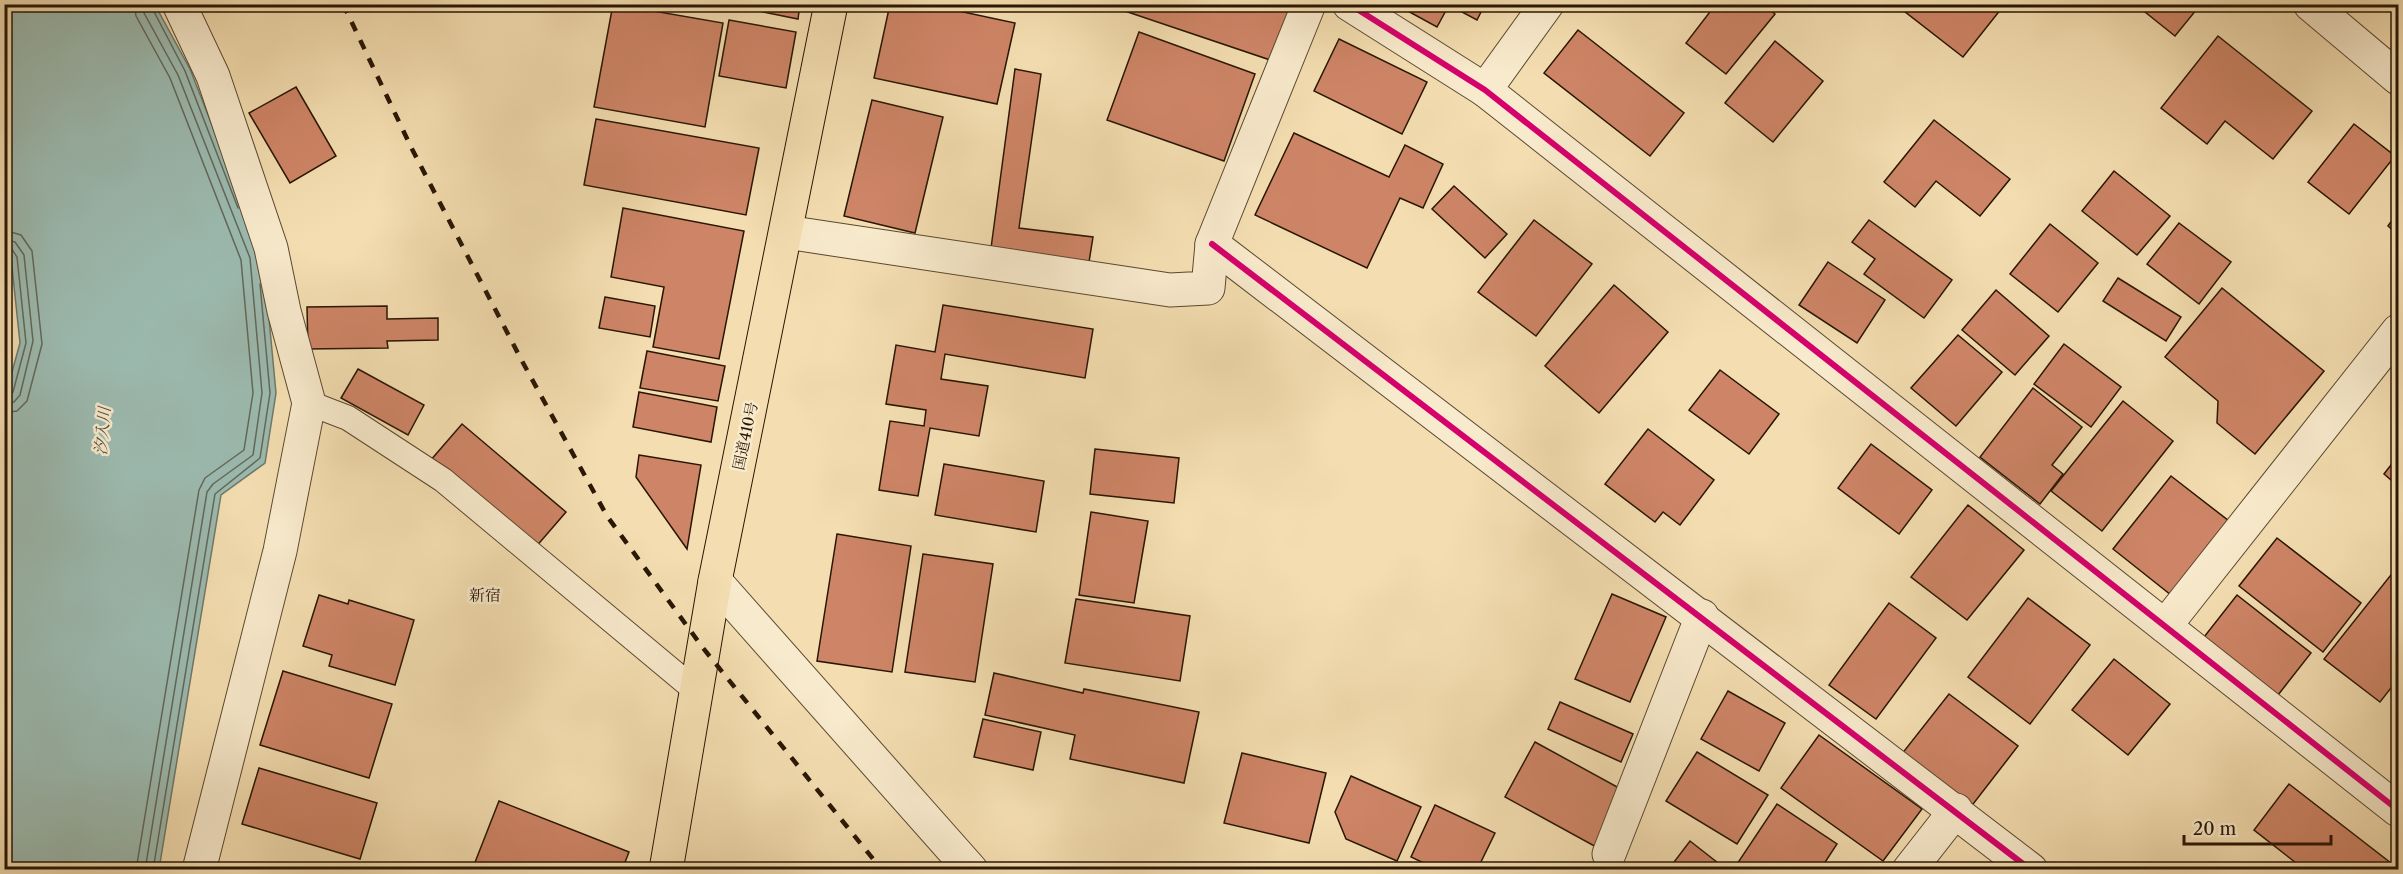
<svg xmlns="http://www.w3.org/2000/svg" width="2403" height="874" viewBox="0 0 2403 874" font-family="'Libre Caslon Text','Noto Serif JP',serif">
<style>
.water{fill:#9cbbb1;stroke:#6e796c;stroke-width:1.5}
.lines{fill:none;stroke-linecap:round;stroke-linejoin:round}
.shore{stroke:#62685a;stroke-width:1.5}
.building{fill:#ce8567;stroke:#281604;stroke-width:1.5}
.service-casing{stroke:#5b482f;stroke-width:26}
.minor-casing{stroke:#5b482f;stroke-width:35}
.trunk-casing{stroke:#281604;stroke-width:35}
.service{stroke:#f8eacc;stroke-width:24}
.minor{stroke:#f8eacc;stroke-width:33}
.trunk{stroke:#f4deb1;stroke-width:33}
.rail{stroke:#281604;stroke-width:4.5;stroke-dasharray:10 10;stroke-linecap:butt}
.cycleway-casing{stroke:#f8eacc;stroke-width:10}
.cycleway{stroke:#d6006c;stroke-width:6}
.labels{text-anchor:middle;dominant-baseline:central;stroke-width:5;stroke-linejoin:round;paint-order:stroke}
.street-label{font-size:15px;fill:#281604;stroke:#f8eacc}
.water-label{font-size:16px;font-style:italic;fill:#515041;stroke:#f8eacc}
.neighbourhood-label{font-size:16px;fill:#281604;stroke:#f8eacc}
</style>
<rect width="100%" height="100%" fill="#f4deb1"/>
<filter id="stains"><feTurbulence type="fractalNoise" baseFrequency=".00333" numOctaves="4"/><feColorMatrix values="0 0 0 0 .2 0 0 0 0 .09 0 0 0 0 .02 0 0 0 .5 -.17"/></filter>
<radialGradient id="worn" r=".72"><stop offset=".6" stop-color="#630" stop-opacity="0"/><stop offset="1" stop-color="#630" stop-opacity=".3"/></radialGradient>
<!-- water -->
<polygon class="water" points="5,5 155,5 190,69 263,255 276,393 265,463 221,495 159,869 5,869 4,401 20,343 11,258 5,249"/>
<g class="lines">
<!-- shore -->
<g class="shore">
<polyline points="134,4 136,16 170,78 241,260 253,393 244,450 205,478 199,490 136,870"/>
<polyline points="143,4 144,13 178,75 250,258 262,393 253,455 213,484 207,492 145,870"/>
<polyline points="150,4 185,71 238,208"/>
<polyline points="4,230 21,235 32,251 42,344 27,401 17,411 4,413"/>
<polyline points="4,239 15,242 24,255 33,341 20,395 14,402 4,404"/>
<polyline points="4,246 11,248 17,257 26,343 13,392 9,396 4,397"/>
<polyline points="153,870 215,494 260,458 270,393 260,284"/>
</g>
</g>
<!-- building -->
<g class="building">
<polygon points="613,4 723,23 705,127 594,107"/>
<polygon points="724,4 800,4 798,19"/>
<polygon points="890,4 926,4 1015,23 997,104 874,78"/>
<polygon points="1104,4 1292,4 1273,61"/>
<polygon points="1395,4 1485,4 1477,20 1449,5 1437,27"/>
<polygon points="1716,4 1763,4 1775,14 1726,74 1686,43"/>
<polygon points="1909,4 2005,4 1963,57 1904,11"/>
<polygon points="2135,4 2201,4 2175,36"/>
<polygon points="729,20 796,32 786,88 719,76"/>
<polygon points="1578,30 1684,113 1650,156 1544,73"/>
<polygon points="1139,32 1255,74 1224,161 1107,120"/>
<polygon points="2218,36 2312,111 2273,159 2225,121 2207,144 2161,108"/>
<polygon points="1339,39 1427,82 1402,134 1314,91"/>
<polygon points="1775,41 1823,81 1773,142 1725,103"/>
<polygon points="1015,69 1041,74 1019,228 1093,237 1089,262 991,248"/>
<polygon points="296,87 336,156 290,183 249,113"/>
<polygon points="872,100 943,117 915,233 844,216"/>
<polygon points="596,119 759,148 746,215 584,185"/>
<polygon points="1934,120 2010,179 1980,216 1936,181 1915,207 1884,182"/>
<polygon points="2354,124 2395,156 2349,214 2308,182"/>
<polygon points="1294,133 1389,177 1405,145 1443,164 1423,208 1400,198 1367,268 1255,215"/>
<polygon points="2114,171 2170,216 2137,255 2082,211"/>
<polygon points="1454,186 1507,234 1485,258 1432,209"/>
<polygon points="623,208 744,231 719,359 653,347 664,287 611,277"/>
<polygon points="2398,212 2398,235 2388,226"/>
<polygon points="1534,220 1592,264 1536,336 1478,292"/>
<polygon points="1869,220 1952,280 1924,318 1864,274 1875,259 1852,242"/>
<polygon points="2179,223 2231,262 2199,304 2147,264"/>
<polygon points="2050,224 2098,263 2058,312 2010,274"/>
<polygon points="1828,262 1885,300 1857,343 1799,305"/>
<polygon points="2118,278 2181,317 2166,341 2103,301"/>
<polygon points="1614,285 1668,332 1599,413 1545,366"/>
<polygon points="2222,288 2324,371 2255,454 2217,423 2218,401 2165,357"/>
<polygon points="1996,290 2049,336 2015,375 1962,330"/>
<polygon points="605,297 655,306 650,337 599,328"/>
<polygon points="943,305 1093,329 1085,378 945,354 941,379 988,386 979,436 930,428 918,496 879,490 890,421 924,426 926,410 886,404 896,345 935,352"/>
<polygon points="387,306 387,319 438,318 438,340 387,341 388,348 308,349 307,307"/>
<polygon points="1958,335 2002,372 1956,426 1911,388"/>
<polygon points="2064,344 2121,387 2091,427 2034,384"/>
<polygon points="647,351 725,366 718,401 640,388"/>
<polygon points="358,369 424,405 408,435 341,398"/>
<polygon points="1720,370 1779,414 1749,454 1689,410"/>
<polygon points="2033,388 2082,427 2052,465 2063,474 2040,504 1980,457"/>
<polygon points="639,392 717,407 711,442 633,427"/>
<polygon points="2123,401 2173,441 2102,531 2051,491"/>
<polygon points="462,424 566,512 535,548 430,461"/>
<polygon points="1648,429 1714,480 1680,525 1663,512 1655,522 1605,484"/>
<polygon points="1871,444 1932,490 1899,534 1838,488"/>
<polygon points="1095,449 1179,458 1174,503 1090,494"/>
<polygon points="639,455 701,465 687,549 636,477"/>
<polygon points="2398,456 2398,486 2384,474"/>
<polygon points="944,464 1044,481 1036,532 935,515"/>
<polygon points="2171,476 2229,521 2171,595 2113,549"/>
<polygon points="1968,505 2024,550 1967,620 1911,577"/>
<polygon points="1091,512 1148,521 1134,603 1079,595"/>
<polygon points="837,534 911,546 892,672 817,661"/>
<polygon points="2277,538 2361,603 2323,652 2239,586"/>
<polygon points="923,554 993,564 975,682 905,672"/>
<polygon points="2394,571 2398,575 2398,679 2380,702 2324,659"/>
<polygon points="1612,594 1666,617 1630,702 1575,679"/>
<polygon points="319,595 348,604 349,600 414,620 395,685 329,666 332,655 303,646"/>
<polygon points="2237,595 2311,653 2278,695 2204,637"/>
<polygon points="2028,598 2090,645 2030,724 1968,677"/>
<polygon points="1076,599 1190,616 1180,681 1065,663"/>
<polygon points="1889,603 1936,638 1876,719 1829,685"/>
<polygon points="2114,659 2170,704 2128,755 2072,710"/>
<polygon points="283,671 392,704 369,778 260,745"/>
<polygon points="994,673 1083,693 1084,689 1199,712 1184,783 1070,759 1075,735 985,715"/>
<polygon points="1728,691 1785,723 1759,771 1701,739"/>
<polygon points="1949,694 2018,746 1970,808 1901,755"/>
<polygon points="1560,702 1633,734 1621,762 1548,729"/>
<polygon points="983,719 1041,732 1033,770 974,757"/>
<polygon points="1819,735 1922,809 1883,861 1781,788"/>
<polygon points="1535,742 1619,788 1609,854 1505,797"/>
<polygon points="1697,752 1768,795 1737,844 1666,801"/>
<polygon points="1242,753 1326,773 1309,843 1224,823"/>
<polygon points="259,768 377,803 360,859 242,824"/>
<polygon points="1351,776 1421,807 1397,861 1346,839 1335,812"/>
<polygon points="2289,784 2396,867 2394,870 2305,870 2254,830"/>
<polygon points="499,801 629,852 622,870 472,870"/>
<polygon points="1777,804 1837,844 1820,870 1745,870 1737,864"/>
<polygon points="1435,805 1495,833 1477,870 1438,870 1411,857"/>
<polygon points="1690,841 1727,870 1668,870"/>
</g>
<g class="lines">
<!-- service casing -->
<g class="service-casing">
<polyline id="service" points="309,403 348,418 443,480 695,690"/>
</g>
<!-- minor casing -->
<g class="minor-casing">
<g id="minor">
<polyline points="179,4 213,76 271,248 284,311 309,403 280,551 199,870"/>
<polyline points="1349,4 1485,90 2398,810"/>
<polyline points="2310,4 2398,78"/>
<polyline points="1485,90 1547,4"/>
<polyline points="786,232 1170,290 1208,288 1212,244 1309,4"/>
<polyline points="1212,244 2031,870"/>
<polyline points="715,581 971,870"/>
<polyline points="2165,626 2398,331"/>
<polyline points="1609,854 1702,616"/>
<polyline points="1909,870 1956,810"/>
</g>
</g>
<!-- trunk casing -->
<g class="trunk-casing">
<polyline id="trunk" points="666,870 715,581 831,4"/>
</g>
<!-- service -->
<use href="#service" class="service"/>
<!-- minor -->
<use href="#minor" class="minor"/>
<!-- trunk -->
<use href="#trunk" class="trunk"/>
<!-- rail -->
<polyline class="rail" points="343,4 412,149 522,361 607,516 703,648 882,870"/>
<!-- cycleway casing -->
<g class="cycleway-casing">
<g id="cycleway">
<polyline points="1349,4 1485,90 2398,810"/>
<polyline points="1212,244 2031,870"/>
</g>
</g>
<!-- cycleway -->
<use href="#cycleway" class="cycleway"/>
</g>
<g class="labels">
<!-- street labels -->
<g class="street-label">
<text transform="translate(745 436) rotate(-78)">国道410号</text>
</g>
<!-- water labels -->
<g class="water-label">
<text transform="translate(102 431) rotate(-85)">汐入川</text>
</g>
<!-- neighbourhood labels -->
<g class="neighbourhood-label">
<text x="485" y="595">新宿</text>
</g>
</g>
<!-- margin -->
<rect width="2403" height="874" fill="none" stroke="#f4deb1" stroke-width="24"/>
<rect x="6" y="6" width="2391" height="862" fill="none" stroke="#281604" stroke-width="3"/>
<rect x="12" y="12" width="2379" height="850" fill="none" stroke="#281604" stroke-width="1.5"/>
<!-- scale -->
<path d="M2184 835v9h147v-9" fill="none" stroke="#281604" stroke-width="3"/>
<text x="2193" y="835" font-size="18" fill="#281604" stroke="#f8eacc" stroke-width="4.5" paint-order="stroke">20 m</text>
<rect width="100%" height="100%" filter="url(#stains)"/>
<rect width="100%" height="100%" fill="url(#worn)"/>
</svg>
